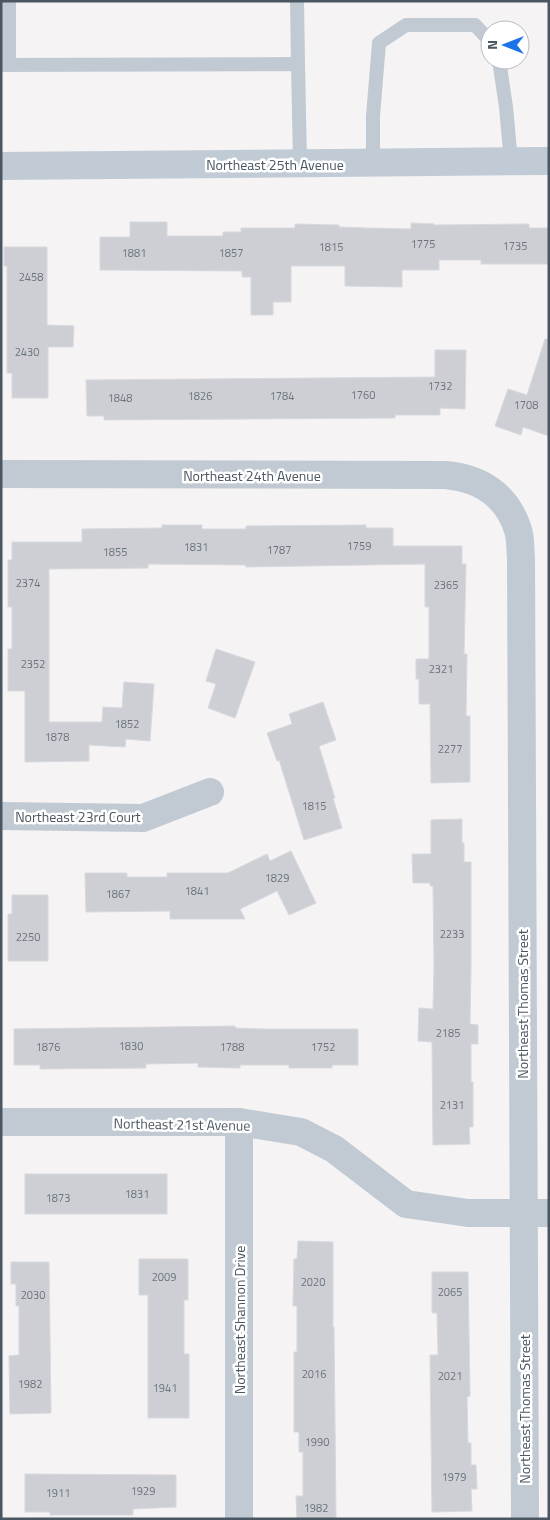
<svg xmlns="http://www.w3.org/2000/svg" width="550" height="1520" viewBox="0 0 550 1520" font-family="'Titillium Web',sans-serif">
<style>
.building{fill:#cdcfd5;stroke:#d7d9de}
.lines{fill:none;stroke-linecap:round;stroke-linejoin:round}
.lane{stroke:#c1cad2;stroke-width:14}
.street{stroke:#c1cad2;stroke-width:28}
.secondary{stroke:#c1cbd6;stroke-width:28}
.labels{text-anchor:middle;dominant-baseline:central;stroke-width:5;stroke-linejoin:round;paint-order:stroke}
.number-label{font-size:11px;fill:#6b747e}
.street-label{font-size:14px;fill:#4a5661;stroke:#fff}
</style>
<rect width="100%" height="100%" fill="#f5f3f3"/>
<!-- building -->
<g class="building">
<polygon points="130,222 167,222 167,236 223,236 223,232 241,232 241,228 295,228 295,224 339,225 339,227 367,228 411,229 411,223 434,224 434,225 529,224 529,228 549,228 549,264 481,264 481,260 439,260 439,270 402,270 402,287 345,286 345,266 291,266 291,302 273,302 273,315 251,315 251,277 242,277 242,271 100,270 100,237 130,237"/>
<polygon points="4,247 47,247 47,325 74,326 73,347 48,347 48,398 12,398 12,373 7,373 7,266 4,266"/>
<polygon points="545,339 549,340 549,436 523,427 521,435 495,426 508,389 527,395"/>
<polygon points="435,350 466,350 465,409 440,408 440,415 395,415 395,418 104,420 104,416 87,416 86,380 435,377"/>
<polygon points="162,525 202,525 202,529 246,529 246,526 366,525 366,528 393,528 393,546 462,546 462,564 466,564 464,654 467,654 466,716 470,716 470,782 431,783 430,704 419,704 419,679 416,679 416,659 429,659 429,607 425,607 425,564 246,567 246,565 148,564 148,568 49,569 49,722 102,722 103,707 122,708 124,682 154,684 150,741 126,739 125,747 89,745 89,761 25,762 25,691 8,691 8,649 12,649 12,607 8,607 8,560 12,560 12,542 82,542 82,529 162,528"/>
<polygon points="216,649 255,662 235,718 208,708 216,684 206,681"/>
<polygon points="323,702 336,740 319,746 335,798 333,798 342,828 304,840 279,760 277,761 267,733 292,724 289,714"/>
<polygon points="462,819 462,843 464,843 464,862 471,862 471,967 470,1024 478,1025 478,1044 471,1044 471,1082 473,1082 473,1127 469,1127 470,1144 433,1145 432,1042 418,1041 419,1008 433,1009 434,967 433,886 430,886 430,883 413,883 412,854 431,854 431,820"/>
<polygon points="291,851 316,903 289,915 277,891 240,909 245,919 170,919 170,911 86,912 85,873 127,873 127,877 167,877 167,873 228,873 267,854 270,861"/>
<polygon points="12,895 48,895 48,961 8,961 8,914 12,914"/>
<polygon points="235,1026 235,1028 265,1029 358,1029 358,1065 332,1065 332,1068 289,1068 289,1065 240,1065 240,1068 198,1067 198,1063 146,1064 146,1068 40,1069 40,1065 14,1065 14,1029"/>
<rect x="25" y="1174" width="142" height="40"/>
<polygon points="298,1241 333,1242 333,1327 334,1327 336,1519 297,1519 296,1496 303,1496 303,1452 299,1452 299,1432 294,1432 294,1352 297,1352 297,1306 293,1306 294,1259 297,1259"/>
<polygon points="139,1259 188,1259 188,1300 184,1300 184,1354 189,1354 189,1418 148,1418 148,1295 139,1295"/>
<polygon points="11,1262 49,1262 51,1413 10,1414 9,1356 19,1355 19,1306 16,1306 16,1284 11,1284"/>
<polygon points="432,1272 468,1272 470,1396 467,1397 468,1443 471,1443 471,1465 476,1465 477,1489 471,1489 472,1511 432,1512 430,1355 438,1355 437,1313 432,1313"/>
<polygon points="25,1474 176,1475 176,1507 133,1509 133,1515 50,1515 50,1512 25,1512"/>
</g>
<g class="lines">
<!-- lane -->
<g class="lane">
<polyline points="9,1 9,64"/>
<polyline points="297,1 298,64"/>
<polyline points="499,60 506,107 511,162"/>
<polyline points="1,65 298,64 300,163"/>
<polyline points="373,163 373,116 379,43 406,25 475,25 490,41"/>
</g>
<!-- street -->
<g class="street">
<path d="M1,474L445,475C481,478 507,495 518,530C521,539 520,549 521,558L525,1519"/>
<polyline points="1,816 143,818 210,792"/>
<polyline points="1,1122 239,1122 301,1132 334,1149 406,1204 468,1213 549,1213"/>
<polyline points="239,1122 239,1519"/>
</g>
<!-- secondary -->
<polyline class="secondary" points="1,166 549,161"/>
</g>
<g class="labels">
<!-- number labels -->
<g class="number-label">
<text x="423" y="244">1775</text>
<text x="515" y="246">1735</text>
<text x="331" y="247">1815</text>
<text x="134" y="253">1881</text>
<text x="231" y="253">1857</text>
<text x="31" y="277">2458</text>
<text x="27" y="352">2430</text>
<text x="440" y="386">1732</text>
<text x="363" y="395">1760</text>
<text x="200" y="396">1826</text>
<text x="282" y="396">1784</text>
<text x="120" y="398">1848</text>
<text x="526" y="405">1708</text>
<text x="359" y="546">1759</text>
<text x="196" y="547">1831</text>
<text x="279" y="550">1787</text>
<text x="115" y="552">1855</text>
<text x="28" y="583">2374</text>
<text x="446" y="585">2365</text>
<text x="33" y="664">2352</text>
<text x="441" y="669">2321</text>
<text x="127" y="724">1852</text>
<text x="57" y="737">1878</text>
<text x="450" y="749">2277</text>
<text x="314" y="806">1815</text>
<text x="277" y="878">1829</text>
<text x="197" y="891">1841</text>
<text x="118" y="894">1867</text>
<text x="452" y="934">2233</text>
<text x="28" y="937">2250</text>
<text x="448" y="1033">2185</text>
<text x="131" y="1046">1830</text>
<text x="48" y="1047">1876</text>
<text x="232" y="1047">1788</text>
<text x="323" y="1047">1752</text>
<text x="452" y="1105">2131</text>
<text x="137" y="1194">1831</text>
<text x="58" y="1198">1873</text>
<text x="164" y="1277">2009</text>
<text x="313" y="1282">2020</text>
<text x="450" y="1292">2065</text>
<text x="33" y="1295">2030</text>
<text x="314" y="1374">2016</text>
<text x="450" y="1376">2021</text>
<text x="30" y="1384">1982</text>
<text x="165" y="1388">1941</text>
<text x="317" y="1442">1990</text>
<text x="454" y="1477">1979</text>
<text x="143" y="1491">1929</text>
<text x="58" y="1493">1911</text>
<text x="316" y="1508">1982</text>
</g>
<!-- street labels -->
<g class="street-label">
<text x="275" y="164">Northeast 25th Avenue</text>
<text x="252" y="475">Northeast 24th Avenue</text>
<text x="78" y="816">Northeast 23rd Court</text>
<text transform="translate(522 1004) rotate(-90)">Northeast Thomas Street</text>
<text transform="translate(182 1124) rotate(1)">Northeast 21st Avenue</text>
<text transform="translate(239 1320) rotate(-90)">Northeast Shannon Drive</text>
<text transform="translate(524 1409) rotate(-90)">Northeast Thomas Street</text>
</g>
</g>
<!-- border -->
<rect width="550" height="1520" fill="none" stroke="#4a5661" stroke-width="5"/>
<!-- north arrow -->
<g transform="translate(505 45) rotate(270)"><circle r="24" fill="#ffffff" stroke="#b7bbc0"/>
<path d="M0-4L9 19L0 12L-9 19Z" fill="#1a73e8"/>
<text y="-8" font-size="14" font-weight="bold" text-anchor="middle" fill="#4a5661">N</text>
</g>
</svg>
